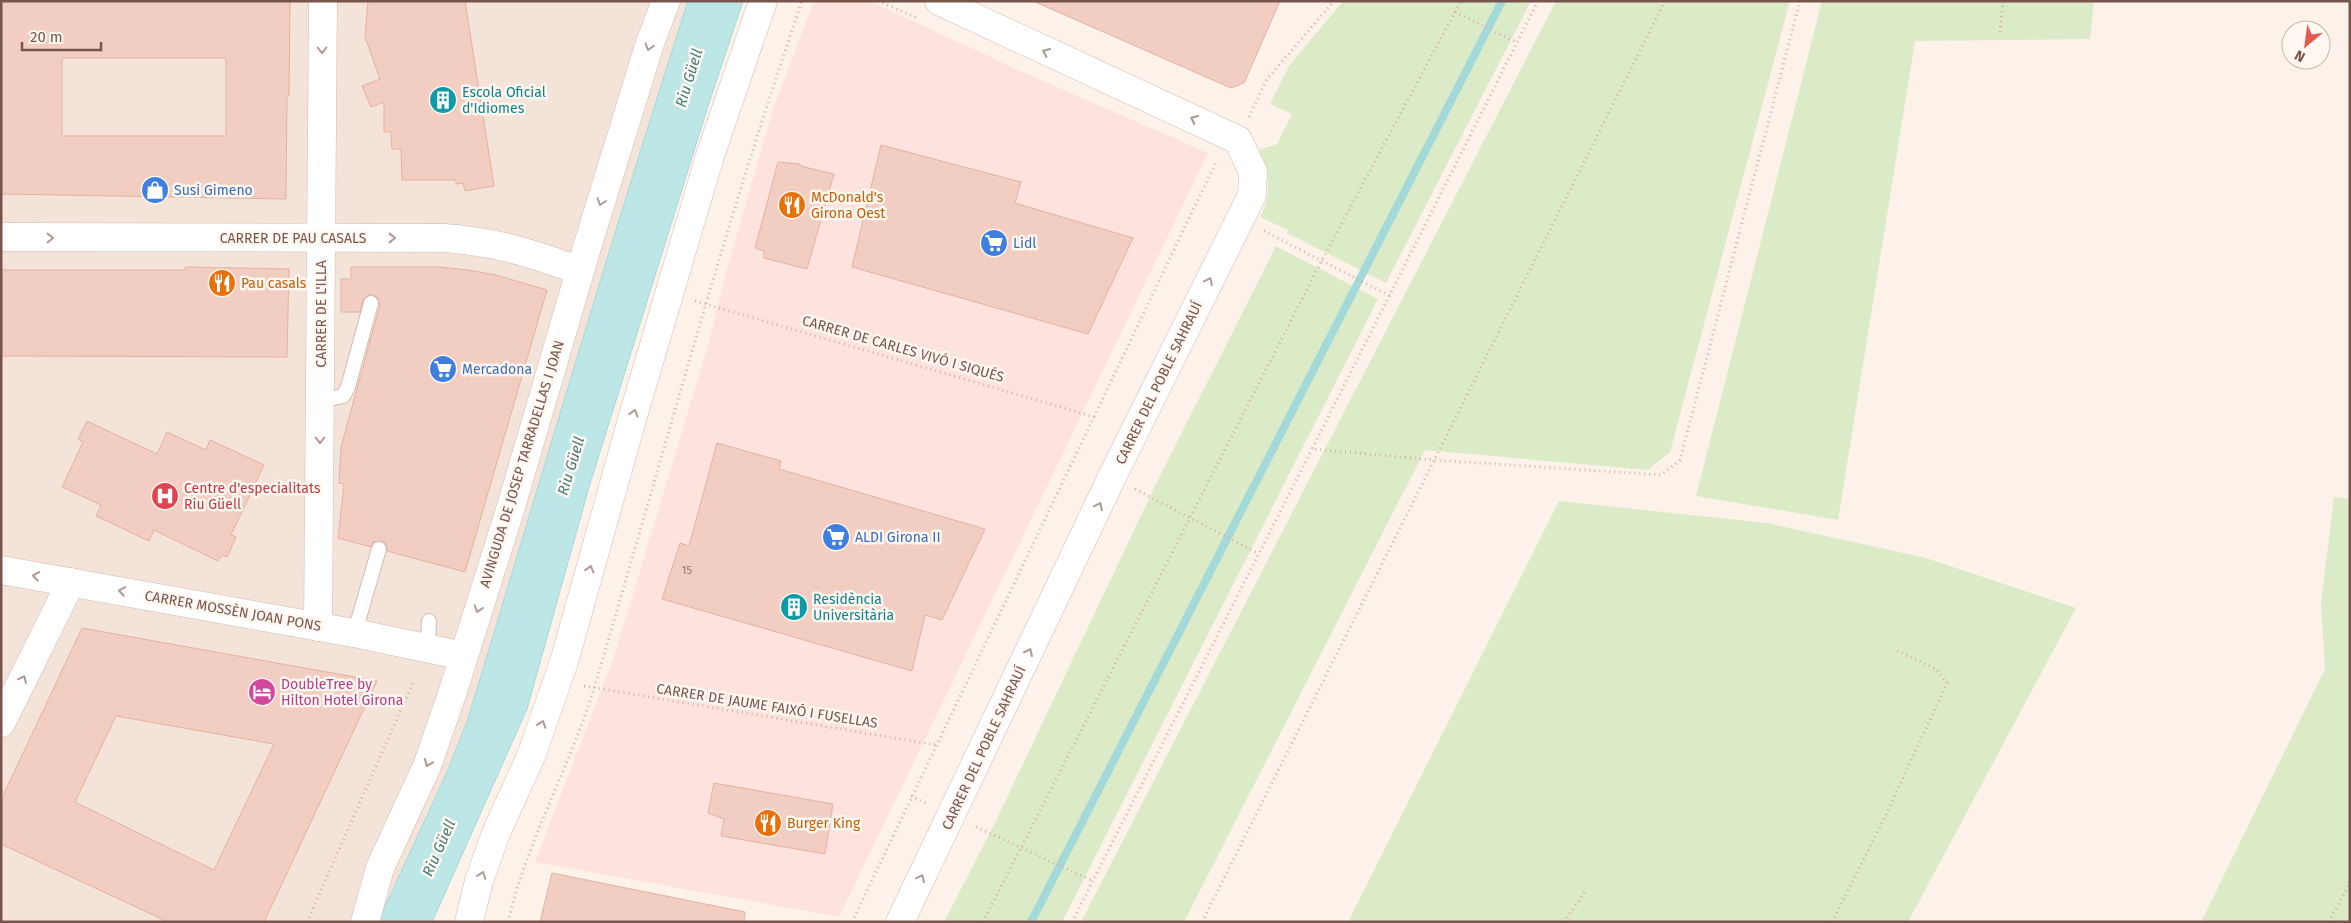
<svg xmlns="http://www.w3.org/2000/svg" width="2351" height="923" viewBox="0 0 2351 923" font-family="'Fira Sans',sans-serif">
<style>
.residential{fill:#f4e3d8}
.commercial{fill:#fde2de}
.green{fill:#dbebc7}
.water{fill:#bde7e6;stroke:#a3d9d9}
.lines{fill:none;stroke-linecap:round;stroke-linejoin:round}
.stream{stroke:#a3d9d9;stroke-width:8}
.building{fill:#f2cdc1;stroke:#e5b1a1;fill-rule:evenodd}
.lane-casing{stroke:#d2bbb1;stroke-width:16}
.street-casing{stroke:#d2bbb1;stroke-width:29}
.secondary-casing{stroke:#d5baae;stroke-width:29}
.path{stroke:#d8b0a3;stroke-width:3;stroke-dasharray:1 4;stroke-linecap:butt}
.lane{stroke:#fff;stroke-width:14}
.street{stroke:#fff;stroke-width:28}
.secondary{stroke:#fff;stroke-width:28}
.oneway{stroke:#ae9994}
.labels{text-anchor:middle;dominant-baseline:central;stroke-width:5;stroke-linejoin:round;paint-order:stroke}
.number-label{font-size:11px;fill:#967369}
.culture-label{font-size:14px;fill:#0d838f;stroke:#fff7f0;text-anchor:start}
.shop-label{font-size:14px;fill:#366cbe;stroke:#fff7f0;text-anchor:start}
.food-label{font-size:14px;fill:#c56008;stroke:#fff7f0;text-anchor:start}
.street-label{font-size:14px;fill:#78554c;stroke:#fff7f0}
.health-label{font-size:14px;fill:#be3a42;stroke:#fff7f0;text-anchor:start}
.hotel-label{font-size:14px;fill:#b23c85;stroke:#fff7f0;text-anchor:start}
.water-label{font-size:15px;font-style:italic;fill:#407c7c;stroke:#fff7f0}
</style>
<rect width="100%" height="100%" fill="#fdf2ea"/>
<!-- residential -->
<polygon class="residential" points="1,1 712,1 406,922 1,922"/>
<!-- commercial -->
<polygon class="commercial" points="814,1 870,1 1025,73 1208,153 839,917 535,862 615,654 709,342 726,272 773,109"/>
<!-- green -->
<g class="green">
<path d="M1343,1H1531L1386,283L1287,233L1288,230L1260,217C1273,194 1268,173 1259,150L1277,144L1292,114L1270,104L1289,66Z"/>
<polygon points="1556,1 1790,1 1670,452 1648,470 1425,450 1184,922 1081,922"/>
<polygon points="1822,1 2094,1 2090,39 1915,41 1838,520 1696,496"/>
<polygon points="1276,246 1378,299 1062,922 944,922 995,823 1155,486"/>
<polygon points="2334,497 2350,499 2350,922 2201,922 2325,669 2321,603"/>
<polygon points="1559,501 1767,523 1926,558 2076,608 1908,922 1348,922"/>
</g>
<!-- water -->
<path class="water" d="M688,1H743L708,106L589,487L527,709L432,922H378L447,772L467,722C540,482 611,240 688,1Z"/>
<g class="lines">
<!-- stream -->
<polyline class="stream" points="1031,922 1502,1"/>
</g>
<!-- building -->
<g class="building">
<path d="M1,1H290L289,96H287L286,199L1,194ZM62,58H226V136H62Z"/>
<polygon points="368,1 465,1 494,186 465,191 463,183 456,184 456,180 402,180 401,149 392,149 391,132 384,132 384,102 371,107 362,86 380,79 365,37"/>
<polygon points="1033,1 1280,1 1244,83 1231,88"/>
<polygon points="881,145 1021,182 1015,203 1133,238 1088,334 852,267"/>
<polygon points="778,162 800,164 800,166 834,174 807,269 764,258 764,251 755,248"/>
<polygon points="185,267 289,269 287,357 1,356 1,270 185,270"/>
<polygon points="351,267 440,267 468,270 496,275 547,290 465,572 387,551 386,543 381,541 373,542 371,547 338,538 344,484 339,483 341,447 380,305 377,297 369,294 363,300 360,312 341,312 341,279 351,279"/>
<polygon points="87,421 157,454 167,432 206,450 210,440 264,465 231,535 236,537 227,557 222,555 218,561 154,530 149,541 96,516 101,505 62,487 83,442 78,439"/>
<polygon points="717,443 781,461 779,469 985,529 942,620 925,615 912,671 662,599 680,543 689,546"/>
<path d="M82,628L377,681L264,922H168L1,844V800ZM116,716L274,744L214,870L75,802Z"/>
<polygon points="714,783 833,804 825,854 721,836 724,819 708,813"/>
<polygon points="552,873 745,912 744,922 540,922"/>
</g>
<g class="lines">
<!-- lane casing -->
<g class="lane-casing">
<g id="lane">
<polyline points="320,401 343,396 348,387 371,303"/>
<polyline points="359,634 358,621 379,549"/>
<polyline points="428,648 429,621"/>
</g>
</g>
<!-- street casing -->
<g class="street-casing">
<g id="street">
<path d="M1,237L444,238C496,242 532,253 580,271"/>
<polyline points="1,570 359,634 464,656"/>
<polyline points="318,627 323,1"/>
<polyline points="1,723 71,582"/>
<polyline points="900,922 1112,477 1252,195 1253,172 1238,140 939,1"/>
</g>
</g>
<!-- secondary casing -->
<g class="secondary-casing">
<g id="secondary">
<polyline points="365,922 380,868 427,766 453,691 510,510 588,244 650,43 666,1"/>
<polyline points="469,922 479,881 496,833 531,756 564,662 633,416 710,156 763,1"/>
</g>
</g>
<!-- path -->
<g class="path">
<polyline points="878,1 917,18"/>
<polyline points="1538,1 1312,449 1435,460 1661,475 1680,460 1800,1"/>
<polyline points="1455,12 1516,42"/>
<polyline points="2000,32 2003,1"/>
<polyline points="1249,117 1267,79 1334,1"/>
<polyline points="1264,231 1390,296"/>
<polyline points="695,301 1095,417"/>
<polyline points="1135,489 1259,554"/>
<polyline points="584,686 936,745"/>
<polyline points="911,796 927,804"/>
<polyline points="976,827 1093,881"/>
<polyline points="307,922 414,680"/>
<path d="M508,922C527,840 571,765 595,685C663,456 724,227 802,1"/>
<polyline points="852,922 1217,160"/>
<polyline points="983,922 1322,260 1461,1"/>
<polyline points="1072,922 1312,449"/>
<polyline points="1202,922 1665,1"/>
<polyline points="1564,922 1586,890"/>
<polyline points="1832,922 1883,821 1947,683 1936,669 1897,651"/>
<polyline points="2329,922 2350,882"/>
</g>
<!-- lane -->
<use href="#lane" class="lane"/>
<!-- street -->
<use href="#street" class="street"/>
<!-- secondary -->
<use href="#secondary" class="secondary"/>
</g>
<!-- one-way arrows -->
<defs><path id="oneway-chevron" d="M-2-3.5L2.5 0L-2 3.5" fill="none" stroke-width="1.6" stroke-linecap="round" stroke-linejoin="round" transform="scale(1.25)"/></defs>
<g class="oneway">
<use href="#oneway-chevron" transform="translate(649 47) rotate(106)"/>
<use href="#oneway-chevron" transform="translate(322 50) rotate(90)"/>
<use href="#oneway-chevron" transform="translate(1046 52) rotate(-155)"/>
<use href="#oneway-chevron" transform="translate(1194 119) rotate(-155)"/>
<use href="#oneway-chevron" transform="translate(601 202) rotate(108)"/>
<use href="#oneway-chevron" transform="translate(50 238)"/>
<use href="#oneway-chevron" transform="translate(392 238)"/>
<use href="#oneway-chevron" transform="translate(1209 281) rotate(-64)"/>
<use href="#oneway-chevron" transform="translate(634 413) rotate(-74)"/>
<use href="#oneway-chevron" transform="translate(320 440) rotate(90)"/>
<use href="#oneway-chevron" transform="translate(1099 506) rotate(-65)"/>
<use href="#oneway-chevron" transform="translate(590 569) rotate(-74)"/>
<use href="#oneway-chevron" transform="translate(36 576) rotate(-170)"/>
<use href="#oneway-chevron" transform="translate(122 591) rotate(-170)"/>
<use href="#oneway-chevron" transform="translate(478 609) rotate(108)"/>
<use href="#oneway-chevron" transform="translate(1029 652) rotate(-65)"/>
<use href="#oneway-chevron" transform="translate(23 679) rotate(-64)"/>
<use href="#oneway-chevron" transform="translate(542 724) rotate(-71)"/>
<use href="#oneway-chevron" transform="translate(428 763) rotate(112)"/>
<use href="#oneway-chevron" transform="translate(482 875) rotate(-71)"/>
<use href="#oneway-chevron" transform="translate(921 878) rotate(-64)"/>
</g>
<!-- icons -->
<defs>
<g id="building-disc" transform="scale(1.4375)"><circle r="9.5" fill="#0f9aa8" stroke="#fff7f0"/><path d="M-4-6H4V6H1V3H-1V6H-4ZM-2.5-4.3h1.7v1.8h-1.7ZM.8-4.3h1.7v1.8H.8ZM-2.5-1h1.7V.8h-1.7ZM.8-1h1.7V.8H.8Z" fill="#fff"/></g>
<g id="shop-disc" transform="scale(1.4375)"><circle r="9.5" fill="#3f7fe0" stroke="#fff7f0"/><path d="M-5-2.5h2.3a2.7 3.5 0 0 1 5.4 0H5L5.5 6h-11ZM-1.5-2.5h3a1.5 2.3 0 0 0-3 0Z" fill="#fff"/></g>
<g id="restaurant-disc" transform="scale(1.4375)"><circle r="9.5" fill="#e8710a" stroke="#fff7f0"/><path d="M-5-6h1v4h1v-4h1v4h1v-4h1v5L-1.5 .5V6h-2V.5L-5-1ZM5-6V6H3V1.5H1.5Q1.5-4 5-6Z" fill="#fff"/></g>
<g id="supermarket-disc" transform="scale(1.4375)"><circle r="9.5" fill="#3f7fe0" stroke="#fff7f0"/><path d="M-6-5.5h2.5l.6 2H6L4.5 2H-2.5L-4.4-4H-6ZM-1.5 3.2a1.3 1.3 0 1 0 .1 0ZM3 3.2a1.3 1.3 0 1 0 .1 0Z" fill="#fff"/></g>
<g id="hospital-disc" transform="scale(1.4375)"><circle r="9.5" fill="#e0444e" stroke="#fff7f0"/><path d="M-5-5h3v3.5h4V-5h3V5h-3V1.5h-4V5h-3Z" fill="#fff"/></g>
<g id="hotel-disc" transform="scale(1.4375)"><circle r="9.5" fill="#d1479c" stroke="#fff7f0"/><path d="M-6-4.5h1.5V1H6V5H4.5V3h-9V5H-6ZM-4 0a1.8 1.8 0 1 1 3.6 0ZM.5 0V-2.5h3Q6-2.5 6 0Z" fill="#fff"/></g>
</defs>
<g fill-rule="evenodd">
<use href="#building-disc" x="443" y="100"/>
<use href="#shop-disc" x="155" y="190"/>
<use href="#restaurant-disc" x="792" y="205"/>
<use href="#supermarket-disc" x="994" y="243"/>
<use href="#restaurant-disc" x="222" y="283"/>
<use href="#supermarket-disc" x="443" y="369"/>
<use href="#hospital-disc" x="165" y="496"/>
<use href="#supermarket-disc" x="836" y="537"/>
<use href="#building-disc" x="794" y="607"/>
<use href="#hotel-disc" x="262" y="692"/>
<use href="#restaurant-disc" x="768" y="823"/>
</g>
<g class="labels">
<!-- number labels -->
<g class="number-label">
<text x="687" y="570">15</text>
</g>
<!-- culture labels -->
<g class="culture-label">
<text x="462" y="92">Escola Oficial<tspan x="462" dy="16">d'Idiomes</tspan></text>
<text x="813" y="599">Residència<tspan x="813" dy="16">Universitària</tspan></text>
</g>
<!-- shop labels -->
<g class="shop-label">
<text x="174" y="190">Susi Gimeno</text>
<text x="1013" y="243">Lidl</text>
<text x="462" y="369">Mercadona</text>
<text x="855" y="537">ALDI Girona II</text>
</g>
<!-- food labels -->
<g class="food-label">
<text x="811" y="197">McDonald's<tspan x="811" dy="16">Girona Oest</tspan></text>
<text x="241" y="283">Pau casals</text>
<text x="787" y="823">Burger King</text>
</g>
<!-- street labels -->
<g class="street-label">
<text x="293" y="238">CARRER DE PAU CASALS</text>
<text transform="translate(321 314) rotate(-90)">CARRER DE L'ILLA</text>
<text transform="translate(903 349) rotate(16)">CARRER DE CARLES VIVÓ I SIQUÉS</text>
<text transform="translate(1159 383) rotate(-64)">CARRER DEL POBLE SAHRAUÍ</text>
<text transform="translate(522 464) rotate(-73)">AVINGUDA DE JOSEP TARRADELLAS I JOAN</text>
<text transform="translate(233 611) rotate(10)">CARRER MOSSÈN JOAN PONS</text>
<text transform="translate(767 706) rotate(9)">CARRER DE JAUME FAIXÓ I FUSELLAS</text>
<text transform="translate(984 748) rotate(-65)">CARRER DEL POBLE SAHRAUÍ</text>
</g>
<!-- health labels -->
<g class="health-label">
<text x="184" y="488">Centre d'especialitats<tspan x="184" dy="16">Riu Güell</tspan></text>
</g>
<!-- hotel labels -->
<g class="hotel-label">
<text x="281" y="684">DoubleTree by<tspan x="281" dy="16">Hilton Hotel Girona</tspan></text>
</g>
<!-- water labels -->
<g class="water-label">
<text transform="translate(689 78) rotate(-73)">Riu Güell</text>
<text transform="translate(571 466) rotate(-73)">Riu Güell</text>
<text transform="translate(439 848) rotate(-66)">Riu Güell</text>
</g>
</g>
<!-- border -->
<rect width="2351" height="923" fill="none" stroke="#78554c" stroke-width="5"/>
<!-- north arrow -->
<g transform="translate(2306 45) rotate(209)"><circle r="24" fill="#fff7f0" stroke="#c9b6ae"/>
<path d="M0-4L9 19L0 12L-9 19Z" fill="#e55a50"/>
<text y="-8" font-size="14" font-weight="bold" text-anchor="middle" fill="#78554c">N</text>
</g>
<!-- scale -->
<path d="M22 42v8h79v-8" fill="none" stroke="#78554c" stroke-width="2.5"/>
<text x="30" y="42" font-size="15" fill="#78554c" stroke="#fff7f0" stroke-width="4" paint-order="stroke">20 m</text>
</svg>
